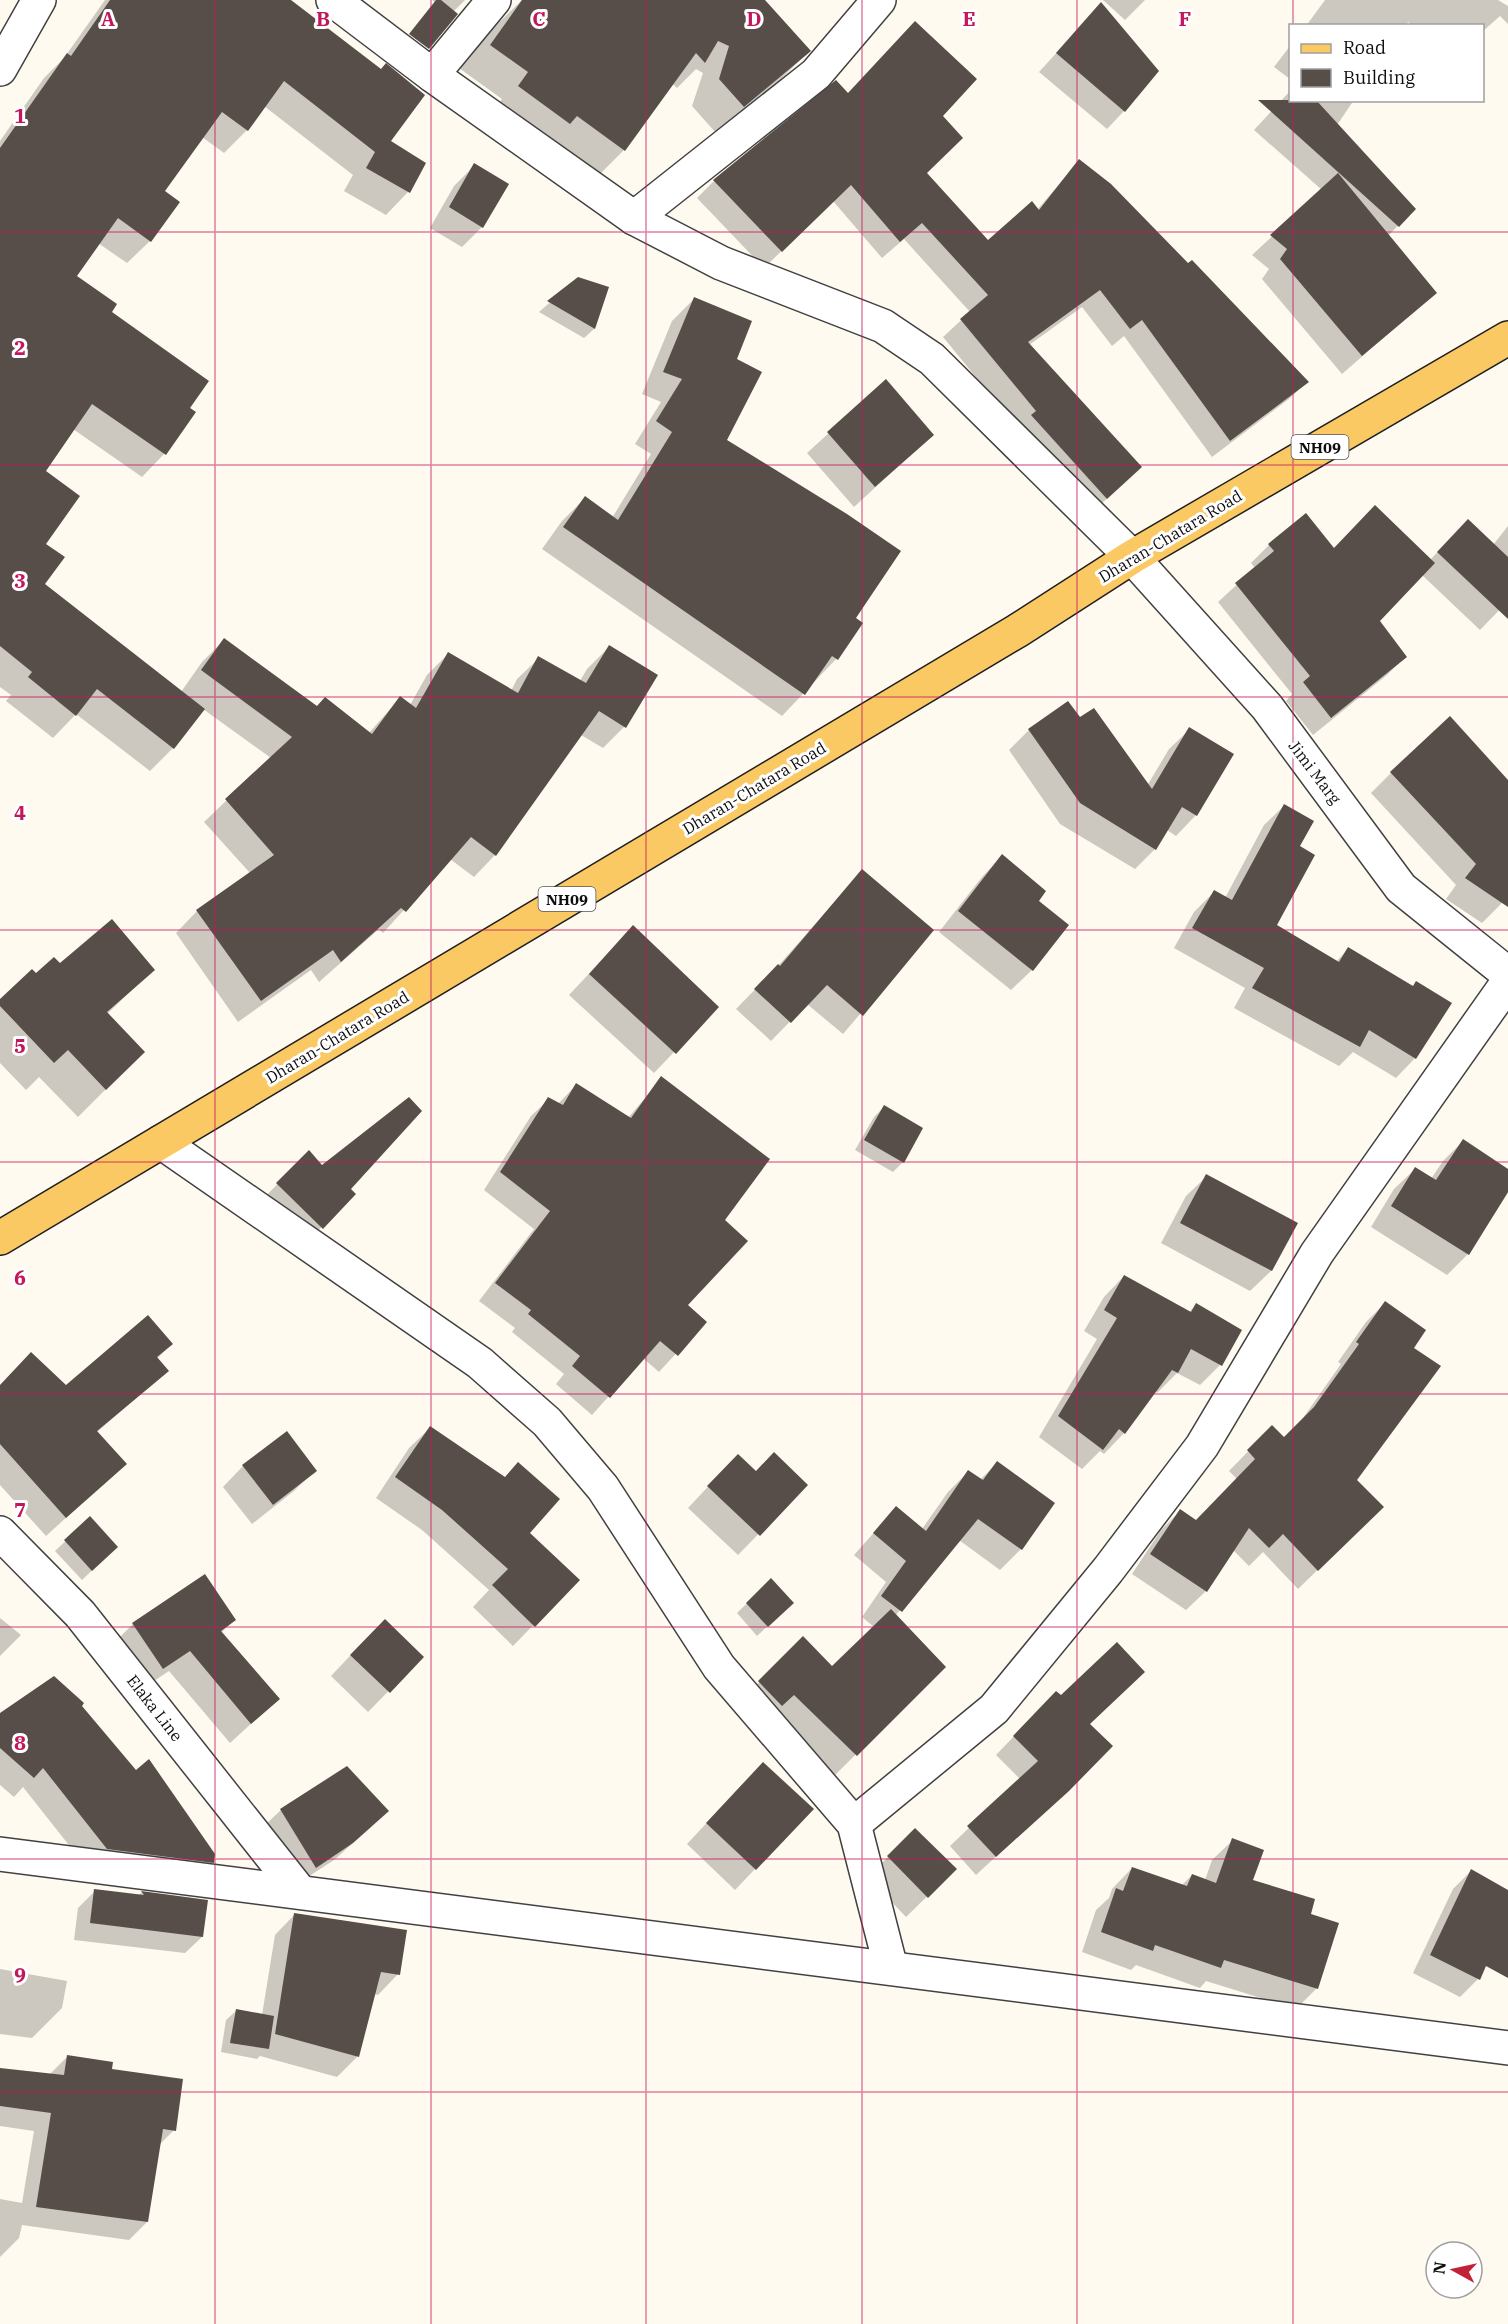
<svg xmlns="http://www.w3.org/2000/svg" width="1508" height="2324" viewBox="0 0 1508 2324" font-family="'IBM Plex Serif',serif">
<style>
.shadow{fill:#0003}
.building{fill:#574e4a}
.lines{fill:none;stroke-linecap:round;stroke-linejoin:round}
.minor-casing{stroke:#414141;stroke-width:36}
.primary-casing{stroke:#1f1f1f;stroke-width:36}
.minor{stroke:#fff;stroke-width:33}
.primary{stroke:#fbc963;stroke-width:33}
.grid{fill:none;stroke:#c2185b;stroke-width:1.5;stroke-opacity:0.55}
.labels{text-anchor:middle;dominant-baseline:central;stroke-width:6;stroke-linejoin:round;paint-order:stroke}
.shield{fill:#fff;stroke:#565656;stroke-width:1.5}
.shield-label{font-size:15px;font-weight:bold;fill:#0e0e0e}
.street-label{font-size:16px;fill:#0e0e0e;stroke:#fff}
.grid-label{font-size:20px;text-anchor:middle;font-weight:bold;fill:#c2185b;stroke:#fff;stroke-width:6;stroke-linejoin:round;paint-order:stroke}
</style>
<rect width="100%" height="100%" fill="#fffaef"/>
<!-- shadow -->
<g class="shadow">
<polygon points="105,0 288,0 389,142 408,192 386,215 344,191 353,175 264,106 247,130 224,153 202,137 162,191 150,241 127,263 98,243 75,277 110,312 194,412 164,454 142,477 73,429 44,472 43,585 181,692 202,662 224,640 316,707 368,734 400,698 410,705 427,675 448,654 511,691 517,679 539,658 580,681 587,669 609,647 624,727 603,748 581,735 495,855 474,877 450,859 383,933 379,929 319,982 311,970 238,1022 176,933 197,911 250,873 204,822 271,758 203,709 173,748 150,771 76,714 53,738 6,701 11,695 0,687 0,141 44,78 64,58"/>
<polygon points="432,0 465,0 451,14"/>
<polygon points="522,0 763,0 809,51 782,78 716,133 692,106 703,73 696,69 677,88 672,83 624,150 597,177 492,113 502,99 459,68 484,37"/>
<polygon points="1103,0 1145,0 1125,20"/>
<polygon points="1325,0 1498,0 1508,6 1508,24 1500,16 1482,32 1482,26 1413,26 1408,22 1406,26 1306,26"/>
<polygon points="1101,4 1124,111 1107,129 1039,72"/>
<polygon points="1290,46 1290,79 1274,67"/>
<polygon points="1290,91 1290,100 1354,100 1337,125 1414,209 1388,236 1435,293 1342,374 1262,279 1269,269 1252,255 1322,190 1254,130"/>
<polygon points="847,95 941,116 925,174 988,242 1037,210 1079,161 1307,382 1289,399 1212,457 1124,336 1112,346 1082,307 1029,345 1123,484 1089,515 943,337 970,312 904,239 882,258 833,201 764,268 697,198 714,181"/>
<polygon points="475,165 482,227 462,247 430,228 454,186"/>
<polygon points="578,278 607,288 594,329 584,338 539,312"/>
<polygon points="694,299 725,440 854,618 861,623 836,659 782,716 542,549 562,521 585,498 612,518 651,454 635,444 661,402 642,394 672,321"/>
<polygon points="886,381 932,435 854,507 807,453"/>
<polygon points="1306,515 1333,550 1430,560 1448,541 1493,545 1508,526 1508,601 1480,630 1422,575 1378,621 1405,657 1387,675 1313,735 1286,701 1292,694 1218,602 1255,568 1251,563 1269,545"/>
<polygon points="1079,719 1147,786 1169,749 1190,729 1196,815 1176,836 1167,830 1155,849 1135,869 1060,824 1009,750 1029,730"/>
<polygon points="1391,773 1508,782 1508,897 1482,923 1446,899 1456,885 1371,793"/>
<polygon points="1284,806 1275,925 1336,962 1348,949 1415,1058 1396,1078 1353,1052 1339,1066 1234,1008 1245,988 1174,948 1194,912 1214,892 1225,898 1264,825"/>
<polygon points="1002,856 1037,901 1032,970 1011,990 939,932 982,877"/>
<polygon points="862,871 932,930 843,1034 807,1004 771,1041 736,1009 778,966"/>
<polygon points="613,948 717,1007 654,1073 569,995"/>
<polygon points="153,970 107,1014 116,1079 78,1117 39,1077 26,1090 0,1063 0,1001 36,975"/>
<polygon points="662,1078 723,1220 685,1305 705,1322 659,1372 643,1358 592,1415 556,1384 564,1374 512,1332 515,1328 479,1301 534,1229 484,1190 531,1116 549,1099 558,1104 576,1085 628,1118"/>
<polygon points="884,1107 903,1162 893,1172 855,1150 874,1117"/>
<polygon points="1463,1141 1508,1171 1508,1193 1468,1254 1447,1275 1371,1227 1394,1189 1415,1169 1431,1179 1443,1161"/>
<polygon points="309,1152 322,1167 354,1194 301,1248 257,1205"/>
<polygon points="1207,1176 1296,1224 1271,1271 1250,1291 1161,1243 1186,1196"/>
<polygon points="1124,1276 1188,1313 1196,1305 1220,1365 1200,1385 1177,1373 1157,1393 1155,1391 1124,1433 1104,1454 1100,1451 1082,1469 1039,1437 1097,1339 1084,1331 1104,1297"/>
<polygon points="1385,1303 1412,1349 1355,1481 1382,1507 1298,1589 1263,1552 1249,1566 1233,1550 1206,1591 1186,1610 1132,1574 1161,1530 1180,1511 1196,1521 1237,1479 1229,1471 1272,1427 1284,1439 1296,1428 1341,1364 1338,1362 1366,1322"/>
<polygon points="171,1344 157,1359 167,1371 96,1433 125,1464 46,1536 0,1485 0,1386 66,1387"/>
<polygon points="430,1428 528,1533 577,1580 513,1646 473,1607 489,1590 422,1530 376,1498 409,1448"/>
<polygon points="286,1433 315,1470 294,1491 252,1524 223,1487 243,1466"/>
<polygon points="997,1463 1053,1503 1021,1549 1000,1570 959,1540 895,1616 944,1667 835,1775 772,1714 739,1702 803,1639 832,1668 874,1627 862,1617 886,1582 854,1555 896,1508 922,1529 948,1492 968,1472 980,1480"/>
<polygon points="756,1473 806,1485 738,1555 688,1508 718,1476"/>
<polygon points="90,1518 106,1557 82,1580 55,1551"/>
<polygon points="204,1576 234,1620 221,1633 278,1699 230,1743 169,1671 142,1689 112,1645 133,1624"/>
<polygon points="771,1580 792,1603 757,1636 737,1613"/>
<polygon points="0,1618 21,1635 0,1656"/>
<polygon points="364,1641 422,1657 368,1712 331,1676"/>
<polygon points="80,1706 212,1862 192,1882 87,1868 23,1787 14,1797 0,1785 0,1715"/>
<polygon points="1038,1711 1089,1725 1068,1790 976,1875 950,1846 1020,1779 996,1755"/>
<polygon points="743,1784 755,1869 735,1890 687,1844"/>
<polygon points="281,1810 371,1827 334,1860 300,1882 264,1826"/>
<polygon points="915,1830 955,1869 906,1917 868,1877"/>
<polygon points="1233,1840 1251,1881 1309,1915 1317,1988 1296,2009 1206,1981 1200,1988 1136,1965 1131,1970 1082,1952 1096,1910 1109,1898 1112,1889 1132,1868 1182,1885 1192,1875 1205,1880 1212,1860"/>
<polygon points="1471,1871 1478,1979 1460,1997 1413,1973 1453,1889"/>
<polygon points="95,1891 138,1896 141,1893 207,1901 202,1937 185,1953 74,1940 78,1908"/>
<polygon points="295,1914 398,1974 378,1995 374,1994 357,2057 337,2077 260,2056 257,2059 221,2052 226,2020 236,2011 262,2015 275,1935"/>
<polygon points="0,1969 67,1981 62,2008 32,2038 0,2034"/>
<polygon points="67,2057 174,2130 159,2145 147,2222 129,2240 22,2225 19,2238 0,2257 0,2199 22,2203 34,2131 0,2126 0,2069 49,2075"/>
</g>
<!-- building -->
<g class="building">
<polygon points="110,0 291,0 381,69 386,63 425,95 391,141 426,163 410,193 366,168 375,152 284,81 248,131 222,112 165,191 180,202 151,242 118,218 77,276 117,304 112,312 209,381 190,408 196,412 166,455 92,404 46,471 80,496 46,544 65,557 45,584 205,709 174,749 97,689 76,716 28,677 32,672 0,646 0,148 67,53 71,56"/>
<polygon points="436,0 441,0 458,14 429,49 409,34"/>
<polygon points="522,0 765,0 811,51 744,107 719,79 729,46 718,41 705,63 696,53 625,151 577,116 570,124 518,86 528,72 490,45"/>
<polygon points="1101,2 1159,71 1125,112 1056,53"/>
<polygon points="915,21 977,79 943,116 963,138 927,173 988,240 1032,201 1039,210 1079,159 1111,184 1188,263 1192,260 1309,382 1230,441 1142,320 1130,329 1100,290 1028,342 1142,467 1107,499 1031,415 1036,411 960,319 988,295 922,223 900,242 851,185 782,252 713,180 836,80 848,93"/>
<polygon points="1258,100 1316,100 1416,209 1399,227"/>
<polygon points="474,163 509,184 483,228 449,207"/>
<polygon points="1338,173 1437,293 1362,356 1280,259 1287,249 1270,235"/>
<polygon points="578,277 609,287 595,329 547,301"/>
<polygon points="694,297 752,321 737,359 762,372 727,440 847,514 901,551 856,618 863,623 838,660 832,656 805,695 563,527 585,496 618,520 672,432 656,421 682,379 663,372"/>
<polygon points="886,379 934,435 875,487 827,432"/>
<polygon points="1375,505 1435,563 1380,621 1407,657 1331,718 1303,682 1310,676 1235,583 1274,551 1268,544 1306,513 1334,548"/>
<polygon points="1468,519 1508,557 1508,619 1437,552"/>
<polygon points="224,638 317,706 325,697 372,734 400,696 416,708 448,652 518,693 538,656 586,683 609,645 658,675 626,728 599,711 496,856 471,837 406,912 401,908 341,962 333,950 261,1001 196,910 274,855 225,799 292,737 201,670"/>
<polygon points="1068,701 1080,717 1094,708 1152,789 1189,727 1234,754 1197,816 1182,807 1156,850 1080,803 1028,729"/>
<polygon points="1450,716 1508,780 1508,907 1465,878 1476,864 1390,772"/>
<polygon points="1284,804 1314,821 1300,846 1315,855 1277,925 1339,962 1348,947 1413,986 1416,981 1452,1003 1416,1059 1369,1030 1360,1047 1252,988 1264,968 1192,928 1214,890 1232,900"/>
<polygon points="1002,854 1046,891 1039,901 1069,925 1033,971 958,911"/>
<polygon points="862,869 934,930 863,1016 827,985 791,1023 754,989 778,964 780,966"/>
<polygon points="112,919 155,970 107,1012 145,1052 106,1090 68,1050 54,1063 0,1006 0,999 32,969 36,973 54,957 60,963"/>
<polygon points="633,925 719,1007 676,1054 589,974"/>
<polygon points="661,1076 770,1159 725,1220 748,1241 688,1305 707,1322 678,1356 660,1341 610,1398 572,1366 580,1356 528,1314 531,1310 495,1283 550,1211 500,1172 548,1097 563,1105 576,1083 631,1118"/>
<polygon points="409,1097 422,1111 351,1189 356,1194 323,1229 276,1183 309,1150 322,1165"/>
<polygon points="884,1105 923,1128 904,1163 864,1140"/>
<polygon points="1463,1139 1508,1169 1508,1192 1469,1255 1391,1206 1415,1167 1436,1180"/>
<polygon points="1206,1174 1298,1223 1272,1271 1180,1223"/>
<polygon points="1124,1275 1191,1312 1196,1303 1242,1330 1222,1366 1191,1349 1178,1373 1172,1370 1125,1434 1119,1429 1103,1450 1058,1416 1117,1318 1104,1310"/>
<polygon points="1385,1301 1426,1330 1414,1348 1441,1366 1357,1480 1384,1507 1318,1571 1283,1534 1269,1548 1249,1528 1207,1592 1150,1554 1180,1509 1196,1520 1255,1459 1247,1450 1272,1425 1284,1437 1314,1407 1359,1344 1356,1342"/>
<polygon points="148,1315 173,1344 157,1357 169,1371 97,1431 127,1464 66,1518 0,1444 0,1385 31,1352 66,1385"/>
<polygon points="430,1426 505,1477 518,1462 560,1499 530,1533 580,1580 535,1627 492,1585 508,1569 442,1510 395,1477"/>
<polygon points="287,1431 317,1471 273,1505 242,1465"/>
<polygon points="774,1452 808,1485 760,1536 707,1486 738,1454 756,1471"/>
<polygon points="997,1461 1055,1503 1022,1550 978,1519 902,1612 881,1596 906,1561 873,1533 896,1506 926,1531 968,1470 983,1480"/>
<polygon points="90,1516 118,1547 92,1571 64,1540"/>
<polygon points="205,1574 236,1620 221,1631 280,1699 251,1724 190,1651 163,1669 132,1623"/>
<polygon points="771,1578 794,1603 768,1627 746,1603"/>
<polygon points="891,1609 946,1667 857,1756 794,1695 782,1706 758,1681 803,1636 832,1666"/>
<polygon points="385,1619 424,1657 390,1693 350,1655"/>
<polygon points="1117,1642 1145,1672 1090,1724 1113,1746 1069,1791 996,1857 967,1826 1038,1761 1013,1736 1056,1691 1061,1695"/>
<polygon points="54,1676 84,1703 82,1706 136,1770 149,1759 215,1854 214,1863 107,1849 43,1768 34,1778 0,1748 0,1713"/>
<polygon points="763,1762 814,1809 756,1870 706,1823"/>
<polygon points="347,1766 389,1811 353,1843 316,1868 280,1809"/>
<polygon points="915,1828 957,1869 928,1898 887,1856"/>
<polygon points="1232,1838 1264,1850 1253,1880 1315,1899 1311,1914 1339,1923 1318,1989 1224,1960 1221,1968 1155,1945 1153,1951 1101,1932 1116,1888 1123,1891 1132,1867 1187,1886 1192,1874 1216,1883"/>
<polygon points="1471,1869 1508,1890 1508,1978 1486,1966 1480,1980 1430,1955"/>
<polygon points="94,1889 144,1895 141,1891 208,1900 203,1937 90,1923"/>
<polygon points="294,1913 407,1930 400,1975 381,1972 359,2057 275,2034"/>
<polygon points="236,2009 274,2016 269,2049 230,2043"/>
<polygon points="67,2055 113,2062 112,2069 183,2079 176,2131 163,2129 148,2222 36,2207 51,2113 0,2106 0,2068 64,2075"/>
</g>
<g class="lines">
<!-- minor casing -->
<g class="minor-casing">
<g id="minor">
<polyline points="333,0 432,75 634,218 721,263 883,326 932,359 1132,557 1267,707 1401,888 1508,974"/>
<polyline points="0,69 39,0"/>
<polyline points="432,75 494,0"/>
<polyline points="634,218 816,74 879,0"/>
<polyline points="161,1142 480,1363 547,1422 603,1488 719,1667 854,1824 891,1968"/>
<polyline points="0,1533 80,1614 300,1892"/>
<polyline points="854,1824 994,1709 1108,1570 1202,1446 1317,1253 1508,982"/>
<polyline points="0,1854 1508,2048"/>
</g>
</g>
<!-- primary casing -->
<g class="primary-casing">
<polyline id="primary" points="0,1238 1017,631 1132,557 1508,338"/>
</g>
<!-- minor -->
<use href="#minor" class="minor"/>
<!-- primary -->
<use href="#primary" class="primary"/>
</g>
<!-- grid -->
<path class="grid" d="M215,0V2324M431,0V2324M646,0V2324M862,0V2324M1077,0V2324M1293,0V26M1293,100V2324M0,232H1508M0,465H1508M0,697H1508M0,930H1508M0,1162H1508M0,1394H1508M0,1627H1508M0,1859H1508M0,2092H1508"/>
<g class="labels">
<!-- shield labels -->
<g class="shield">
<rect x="1291.5" y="435" width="57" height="24" rx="4.5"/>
<rect x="538.5" y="887" width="57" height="24" rx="4.5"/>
</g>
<g class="shield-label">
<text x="1320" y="447">NH09</text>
<text x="567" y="899">NH09</text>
</g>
<!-- street labels -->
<g class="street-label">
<text transform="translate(1170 536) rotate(-31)">Dharan-Chatara Road</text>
<text transform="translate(1315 772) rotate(53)">Jimi Marg</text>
<text transform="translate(754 788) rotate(-31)">Dharan-Chatara Road</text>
<text transform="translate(337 1037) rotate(-31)">Dharan-Chatara Road</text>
<text transform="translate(155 1708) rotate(52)">Elaka Line</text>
</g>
</g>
<g class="grid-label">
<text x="108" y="26">A</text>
<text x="323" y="26">B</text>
<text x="539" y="26">C</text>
<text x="754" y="26">D</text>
<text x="969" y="26">E</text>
<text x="1185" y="26">F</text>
<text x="20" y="123">1</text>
<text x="20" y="355">2</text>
<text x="20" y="588">3</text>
<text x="20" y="820">4</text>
<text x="20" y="1053">5</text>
<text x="20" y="1285">6</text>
<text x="20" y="1517">7</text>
<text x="20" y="1750">8</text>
<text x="20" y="1982">9</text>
</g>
<!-- legend -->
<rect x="1289" y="24" width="195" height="78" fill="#ffffff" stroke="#9f9f9f" stroke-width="1.5"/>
<rect x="1301" y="44" width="30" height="9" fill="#fbc963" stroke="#9f9f9f" stroke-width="1.5"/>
<text x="1343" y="54" font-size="18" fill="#0e0e0e">Road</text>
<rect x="1301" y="69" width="30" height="18" fill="#574e4a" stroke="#9f9f9f" stroke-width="1.5"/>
<text x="1343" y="84" font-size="18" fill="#0e0e0e">Building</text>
<!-- north arrow -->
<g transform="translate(1454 2270) rotate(278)"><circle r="28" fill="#ffffff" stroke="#9f9f9f" stroke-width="1.5"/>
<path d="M0-4.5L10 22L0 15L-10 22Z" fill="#c22237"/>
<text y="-9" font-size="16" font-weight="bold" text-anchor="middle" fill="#0e0e0e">N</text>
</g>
</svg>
